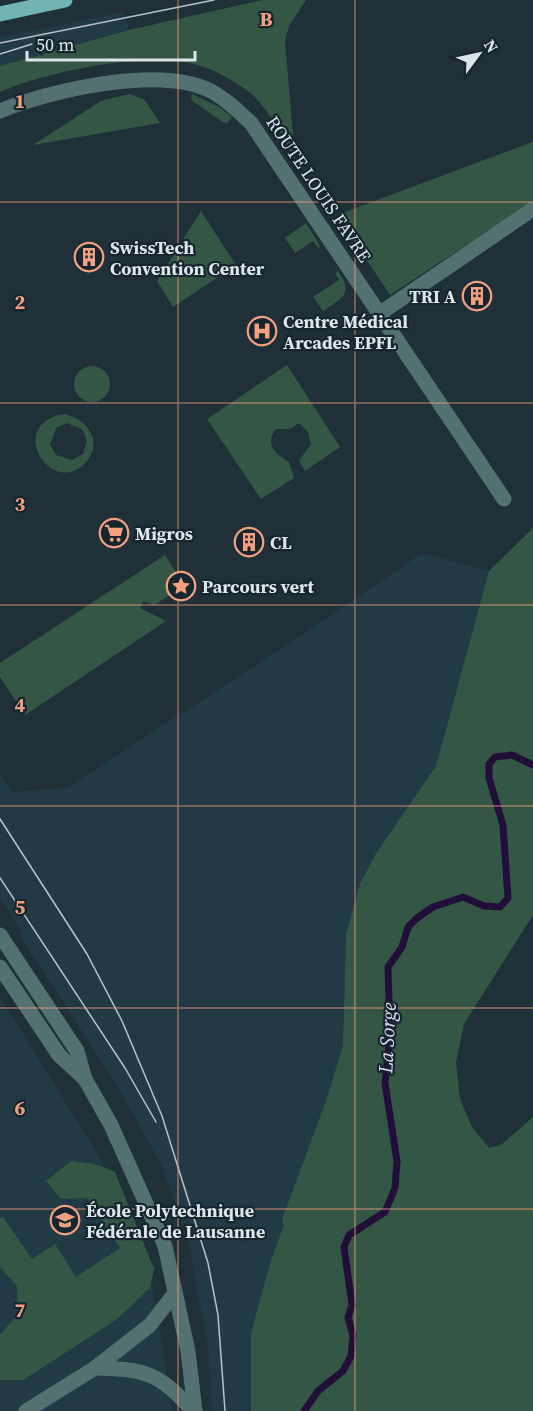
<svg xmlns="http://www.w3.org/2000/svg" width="533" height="1411" viewBox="0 0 533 1411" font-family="'Source Serif 4',serif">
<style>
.built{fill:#223a45}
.green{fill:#335744;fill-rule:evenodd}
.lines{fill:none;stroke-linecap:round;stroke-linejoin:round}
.stream{stroke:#210f3a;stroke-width:7}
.minor{stroke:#527170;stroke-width:15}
.major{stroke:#72b4b3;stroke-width:15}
.tram{stroke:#b8c3c9;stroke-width:1.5}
.grid{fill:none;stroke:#f2a07f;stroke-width:1.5;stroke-opacity:0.55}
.labels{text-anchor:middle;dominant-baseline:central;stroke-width:4.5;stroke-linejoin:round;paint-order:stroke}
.street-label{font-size:18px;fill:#dbe5eb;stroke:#15262e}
.poi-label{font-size:18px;font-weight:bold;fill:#dbe5eb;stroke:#15262e;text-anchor:start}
.water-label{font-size:20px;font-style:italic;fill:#e3d9f9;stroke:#15262e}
.grid-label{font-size:20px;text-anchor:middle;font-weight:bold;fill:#f2a07f;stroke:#15262e;stroke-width:4.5;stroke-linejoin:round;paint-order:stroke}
</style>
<rect width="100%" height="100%" fill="#1f3038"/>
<!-- built -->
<g class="built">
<polygon points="124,12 129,30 0,66 0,37"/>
<polygon points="422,553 489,571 436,766 375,855 360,884 346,934 343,1045 327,1098 282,1219 285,1225 271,1260 251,1333 251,1411 212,1411 208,1347 188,1239 161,1164 116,1084 20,935 23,933 0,899 0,775 11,792 67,788 305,633"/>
<polygon points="0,997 110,1174 149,1266 173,1411 0,1411"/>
</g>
<!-- green -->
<g class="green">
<path d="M263,0H306L289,26L285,41L295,160C283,138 271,113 253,95C239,84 218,71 201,66C150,50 49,71 0,92V66L129,30Z"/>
<polygon points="129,94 144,99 160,123 33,145 101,101"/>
<polygon points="192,94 219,107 232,117 227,123 223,122 191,100"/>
<polygon points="533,142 533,201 390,295 337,215"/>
<polygon points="201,211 236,265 173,307 157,281"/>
<polygon points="306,223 320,246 319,249 313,241 295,253 285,238"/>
<path d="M338,271C354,295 343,297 323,311L313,297L339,280L335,273Z"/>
<path d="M287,365L340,447L305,471L299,461L311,444L308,432L299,423L290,429H276C264,444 276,455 289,462L294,478L261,499L207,419Z"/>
<circle cx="92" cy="384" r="18"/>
<path d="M64,414C85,418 104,440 87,461C54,501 3,425 64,414ZM67,423L83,430L87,442L83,454L72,460L56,455L50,444L56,428Z"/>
<polygon points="533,528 533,915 464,1024 456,1062 460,1099 472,1127 489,1148 501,1145 533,1117 533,1411 251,1411 251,1333 271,1260 284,1225 282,1219 327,1098 343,1045 346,934 360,884 375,855 436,766 489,571"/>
<polygon points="165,555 185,586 154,605 143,601 140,608 166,621 25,715 0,677 0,663"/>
<polygon points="71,1161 95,1164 115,1172 154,1269 150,1288 116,1320 23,1380 0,1380 0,1335 18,1314 17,1286 0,1267 0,1218 3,1217 32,1259 55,1244 76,1277 120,1248 87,1198 61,1199 46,1181"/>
</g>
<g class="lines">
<!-- stream -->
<polyline class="stream" points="304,1411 318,1391 343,1371 351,1356 353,1336 348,1317 352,1305 344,1247 349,1235 385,1212 395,1188 397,1161 385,1083 390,1035 388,967 402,947 408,927 417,918 433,907 463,897 484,906 500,907 508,898 503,825 489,778 489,764 495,757 512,755 533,765"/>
<!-- minor -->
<g class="minor">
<path d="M0,111C52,90 159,65 211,91C226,99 238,111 251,123L504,499"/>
<polyline points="379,314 533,209"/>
<polyline points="0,935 77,1051 85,1079 111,1125 165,1246 188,1351 195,1411"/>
<polyline points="0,967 59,1055 85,1079"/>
<path d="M95,1368C146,1369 159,1373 193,1411"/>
<polyline points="26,1411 95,1368 150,1325 175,1293"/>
</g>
<!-- major -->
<polyline class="major" points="0,14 65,0"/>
<!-- tram -->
<g class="tram">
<polyline points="0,43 214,0"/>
<polyline points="0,54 32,44"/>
<polyline points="0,819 87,954 122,1021 162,1116 208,1263 218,1315 225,1411"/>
<polyline points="0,878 125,1068 156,1122"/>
</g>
</g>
<!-- grid -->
<path class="grid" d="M178,0V1411M355,0V1411M0,202H533M0,403H533M0,605H533M0,806H533M0,1008H533M0,1209H533"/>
<!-- icons -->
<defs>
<g id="building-ring" transform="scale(1.5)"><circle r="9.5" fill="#15262e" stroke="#f2a07f" stroke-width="1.5"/><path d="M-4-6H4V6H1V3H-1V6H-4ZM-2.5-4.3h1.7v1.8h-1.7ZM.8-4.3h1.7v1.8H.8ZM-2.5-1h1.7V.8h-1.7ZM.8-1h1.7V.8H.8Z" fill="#f2a07f"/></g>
<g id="hospital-ring" transform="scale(1.5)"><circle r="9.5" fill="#15262e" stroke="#f2a07f" stroke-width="1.5"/><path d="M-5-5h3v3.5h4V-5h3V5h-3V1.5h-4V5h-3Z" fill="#f2a07f"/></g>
<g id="supermarket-ring" transform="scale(1.5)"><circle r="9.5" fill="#15262e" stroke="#f2a07f" stroke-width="1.5"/><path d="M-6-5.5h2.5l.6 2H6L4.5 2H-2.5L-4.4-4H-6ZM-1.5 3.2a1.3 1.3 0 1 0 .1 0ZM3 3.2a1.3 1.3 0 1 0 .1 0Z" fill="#f2a07f"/></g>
<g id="sight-ring" transform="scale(1.5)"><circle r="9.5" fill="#15262e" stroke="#f2a07f" stroke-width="1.5"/><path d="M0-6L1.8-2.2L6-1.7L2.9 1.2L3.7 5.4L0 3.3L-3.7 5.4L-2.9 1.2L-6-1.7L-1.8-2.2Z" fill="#f2a07f"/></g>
<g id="university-ring" transform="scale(1.5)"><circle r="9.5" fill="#15262e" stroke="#f2a07f" stroke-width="1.5"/><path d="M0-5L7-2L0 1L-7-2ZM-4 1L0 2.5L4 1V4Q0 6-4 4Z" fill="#f2a07f"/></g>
</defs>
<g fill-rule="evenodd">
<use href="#building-ring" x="89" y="257"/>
<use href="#building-ring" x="477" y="296"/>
<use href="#hospital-ring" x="262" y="331"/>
<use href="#supermarket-ring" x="114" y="533"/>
<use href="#building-ring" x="249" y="542"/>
<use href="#sight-ring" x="181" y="586"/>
<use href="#university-ring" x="65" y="1220"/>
</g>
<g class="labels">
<!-- street labels -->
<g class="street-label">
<text transform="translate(319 189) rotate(56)">ROUTE LOUIS FAVRE</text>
</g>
<!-- poi labels -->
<g class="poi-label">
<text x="110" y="247">SwissTech<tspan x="110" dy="21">Convention Center</tspan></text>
<text x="456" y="296" text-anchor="end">TRI A</text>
<text x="283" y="321">Centre Médical<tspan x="283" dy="21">Arcades EPFL</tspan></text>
<text x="135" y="533">Migros</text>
<text x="270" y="542">CL</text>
<text x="202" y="586">Parcours vert</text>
<text x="86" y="1210">École Polytechnique<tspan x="86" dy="21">Fédérale de Lausanne</tspan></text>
</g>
<!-- water labels -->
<g class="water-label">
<text transform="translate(387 1038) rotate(-87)">La Sorge</text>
</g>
</g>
<g class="grid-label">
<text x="266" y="26">B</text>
<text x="20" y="108">1</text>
<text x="20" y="309">2</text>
<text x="20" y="511">3</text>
<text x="20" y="712">4</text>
<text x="20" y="914">5</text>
<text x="20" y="1115">6</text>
<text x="20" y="1317">7</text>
</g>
<!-- north arrow -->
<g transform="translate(479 54) rotate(57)" stroke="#15262e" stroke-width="4.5" paint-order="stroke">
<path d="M0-4.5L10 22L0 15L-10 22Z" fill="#dbe5eb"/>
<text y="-9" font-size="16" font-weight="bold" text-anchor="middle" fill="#dbe5eb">N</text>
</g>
<!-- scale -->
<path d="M27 51v9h168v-9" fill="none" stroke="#dbe5eb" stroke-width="3"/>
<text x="36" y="51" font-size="18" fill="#dbe5eb" stroke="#15262e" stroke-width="4.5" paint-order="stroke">50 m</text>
</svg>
